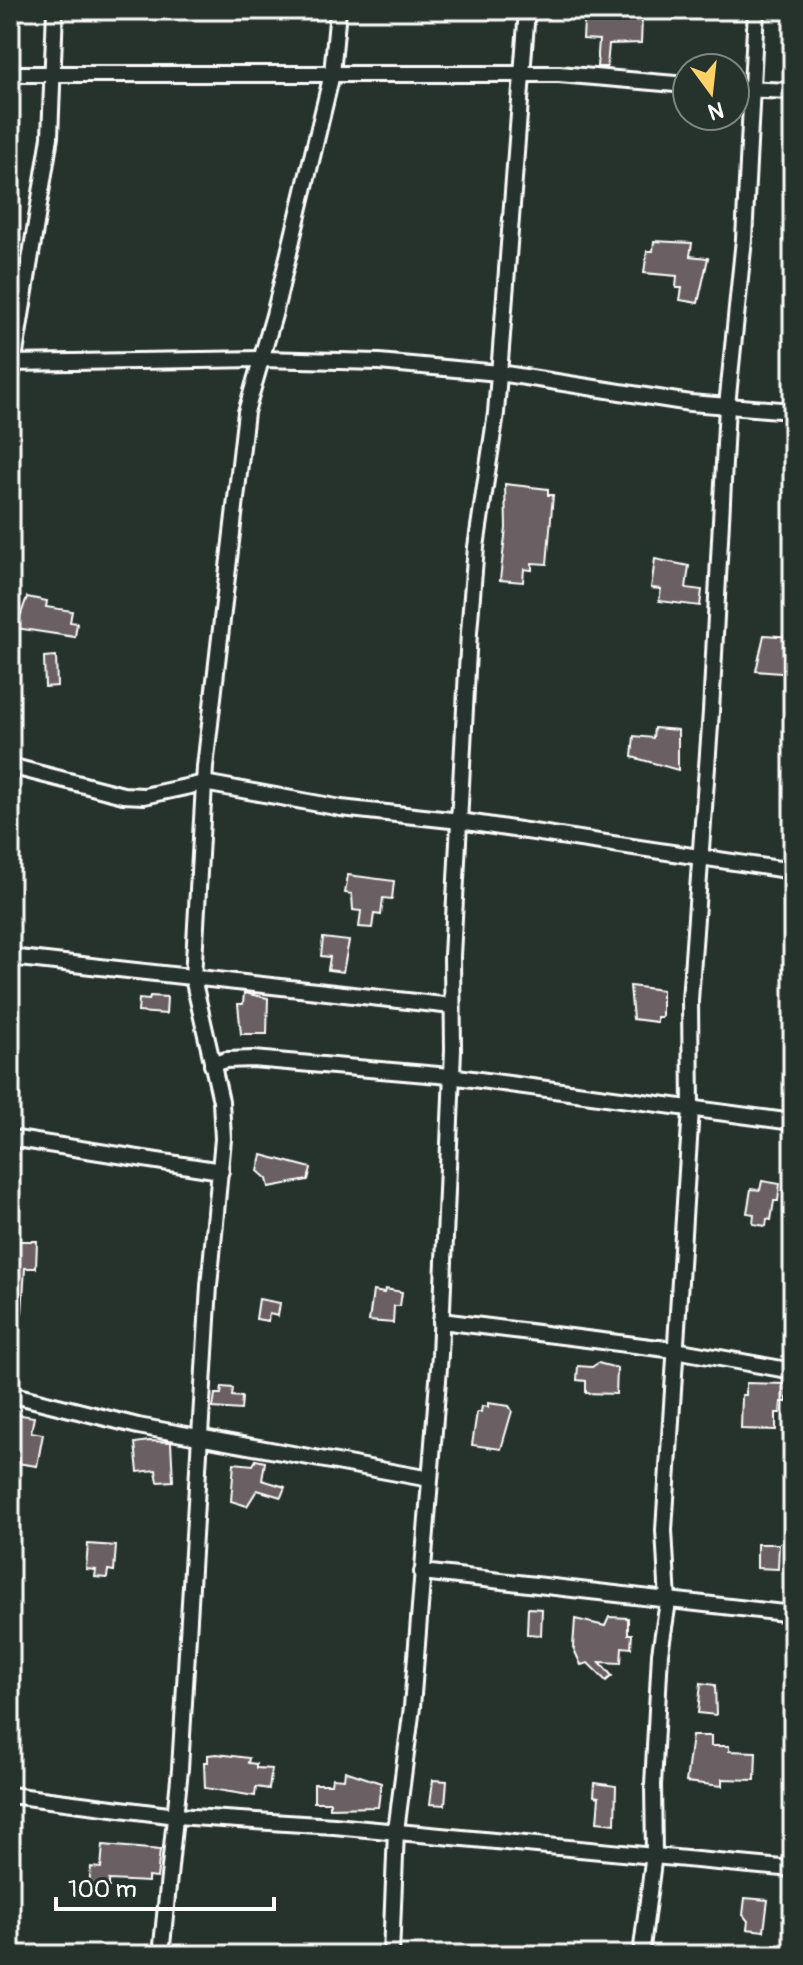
<svg xmlns="http://www.w3.org/2000/svg" width="803" height="1965" viewBox="0 0 803 1965" font-family="Pangolin,sans-serif">
<style>
.building{fill:#6b5f62;stroke:#fff;stroke-width:2}
.lines{fill:none;stroke-linecap:round;stroke-linejoin:round}
.street-casing{stroke:#fff;stroke-width:20}
.street{stroke:#26332d;stroke-width:14}
</style>
<rect width="100%" height="100%" fill="#26332d"/>
<filter id="ink" filterUnits="userSpaceOnUse"><feTurbulence type="fractalNoise" baseFrequency=".0125" numOctaves="2"/><feDisplacementMap in="SourceGraphic" scale="16" xChannelSelector="R" yChannelSelector="G"/><feConvolveMatrix kernelMatrix="1 2 1 2 8 2 1 2 1" color-interpolation-filters="sRGB"/></filter>
<g filter="url(#ink)">
<!-- building -->
<g class="building">
<polygon points="596,16 642,19 641,43 609,44 607,67 597,67 599,40 583,39 584,21 595,22"/>
<polygon points="654,241 692,243 690,256 708,258 698,303 680,300 682,288 676,288 677,276 644,273 647,251 653,251"/>
<polygon points="505,484 548,489 548,495 553,495 547,564 532,563 532,570 524,569 523,582 500,580 506,528"/>
<polygon points="655,559 689,566 686,588 702,590 700,606 659,601 661,589 651,588"/>
<polygon points="27,597 47,601 46,607 72,611 70,622 77,623 75,637 16,628"/>
<polygon points="764,635 792,637 793,674 756,671"/>
<polygon points="56,656 57,686 45,687 44,657"/>
<polygon points="654,728 678,730 678,770 632,757 634,736 653,738"/>
<polygon points="348,875 394,881 392,899 383,898 381,915 374,914 372,928 359,927 361,911 353,910 352,894 345,893"/>
<polygon points="323,938 349,941 343,972 328,970 330,957 321,956"/>
<polygon points="630,986 662,990 662,1017 657,1017 657,1022 633,1019"/>
<polygon points="244,993 268,998 267,1034 241,1034 238,1004 243,1004"/>
<polygon points="150,996 167,997 166,1014 138,1012 139,999 149,1000"/>
<polygon points="262,1155 311,1168 308,1180 269,1187 267,1179 258,1171"/>
<polygon points="762,1181 780,1184 778,1201 774,1201 771,1220 767,1219 766,1226 753,1224 754,1214 747,1213 751,1189 760,1190"/>
<polygon points="10,1241 37,1241 36,1268 25,1268 22,1313 10,1312"/>
<polygon points="385,1289 402,1292 400,1306 394,1306 393,1323 369,1321 373,1291 384,1293"/>
<polygon points="259,1299 280,1303 278,1316 269,1314 268,1321 256,1319"/>
<polygon points="598,1363 617,1368 616,1394 586,1393 586,1381 577,1380 578,1366 592,1367"/>
<polygon points="746,1383 787,1384 787,1402 781,1402 780,1413 776,1413 776,1430 741,1429 742,1395 746,1395"/>
<polygon points="222,1387 233,1388 232,1396 242,1397 241,1410 213,1408 215,1394 221,1394"/>
<polygon points="488,1403 509,1406 512,1411 501,1449 472,1445 477,1412 481,1412 482,1406 488,1407"/>
<polygon points="15,1414 34,1417 31,1432 43,1434 37,1466 10,1462"/>
<polygon points="149,1441 171,1442 173,1481 158,1482 156,1470 138,1472 135,1443"/>
<polygon points="256,1460 265,1462 262,1480 285,1487 281,1497 257,1490 247,1506 231,1501 234,1463 253,1465"/>
<polygon points="88,1544 116,1546 114,1571 108,1570 107,1578 95,1577 96,1570 86,1569"/>
<polygon points="757,1544 779,1544 778,1569 757,1568"/>
<polygon points="528,1608 542,1609 541,1635 527,1634"/>
<polygon points="609,1617 628,1618 628,1634 632,1634 631,1648 622,1647 621,1663 600,1662 612,1676 606,1681 588,1663 581,1665 573,1647 575,1619 605,1626"/>
<polygon points="701,1683 715,1685 716,1715 698,1713"/>
<polygon points="692,1736 711,1736 711,1746 729,1746 729,1751 756,1752 755,1780 722,1779 722,1786 686,1782"/>
<polygon points="217,1754 249,1758 248,1763 256,1764 256,1768 272,1769 269,1789 256,1787 255,1796 205,1788 204,1762 208,1762 208,1755"/>
<polygon points="345,1771 381,1783 378,1807 330,1808 330,1802 314,1802 314,1784 331,1784 332,1778 344,1779"/>
<polygon points="433,1780 447,1781 445,1805 430,1804"/>
<polygon points="595,1783 616,1786 615,1824 597,1822 599,1797 594,1796"/>
<polygon points="103,1845 160,1850 157,1878 148,1877 148,1882 109,1880 109,1887 89,1885 91,1867 101,1868"/>
<polygon points="745,1898 768,1900 764,1931 747,1929 748,1921 743,1915"/>
</g>
<g class="lines">
<!-- street casing -->
<g class="street-casing">
<g id="street">
<polyline points="10,74 559,74 687,85"/>
<polyline points="735,89 793,91"/>
<polyline points="10,363 261,359 379,362 499,373 690,403 793,411"/>
<polyline points="10,384 50,137 55,10"/>
<polyline points="10,766 123,795 144,796 204,783 341,808 460,821 793,871"/>
<polyline points="10,957 452,1006"/>
<polyline points="212,1065 226,1060 253,1059 450,1076 793,1122"/>
<polyline points="10,1138 221,1171"/>
<polyline points="441,1321 675,1350 793,1371"/>
<polyline points="10,1394 138,1426 430,1479"/>
<polyline points="422,1572 793,1614"/>
<polyline points="10,1795 176,1816 334,1826 793,1869"/>
<polyline points="161,1955 180,1769 209,1286 223,1139 221,1101 193,978 205,767 246,412 274,315 332,74 338,10"/>
<polyline points="391,1955 396,1831 412,1707 440,1355 453,1050 452,956 469,632 476,547 496,413 527,10"/>
<polyline points="641,1955 654,1854 653,1785 660,1653 668,1602 664,1530 691,1109 690,1000 711,712 727,406 744,239 756,10"/>
</g>
</g>
<!-- street -->
<use href="#street" class="street"/>
</g>
</g>
<!-- margin -->
<rect width="803" height="1965" fill="none" stroke="#26332d" stroke-width="40"/>
<rect x="20" y="20" width="763" height="1925" fill="none" stroke="#fff" stroke-width="3" filter="url(#ink)"/>
<!-- north arrow -->
<g transform="translate(711 92) rotate(165)"><circle r="38" fill="#26332d" stroke="#7d8581" stroke-width="2"/>
<path d="M0-6L14 30L0 20L-14 30Z" fill="#ffd166"/>
<text y="-12" font-size="22" font-weight="bold" text-anchor="middle" fill="#ffffff">N</text>
</g>
<!-- scale -->
<path d="M56 1897v12h218v-12" fill="none" stroke="#ffffff" stroke-width="4"/>
<text x="68" y="1897" font-size="24" fill="#ffffff" stroke="#26332d" stroke-width="6" paint-order="stroke">100 m</text>
</svg>
